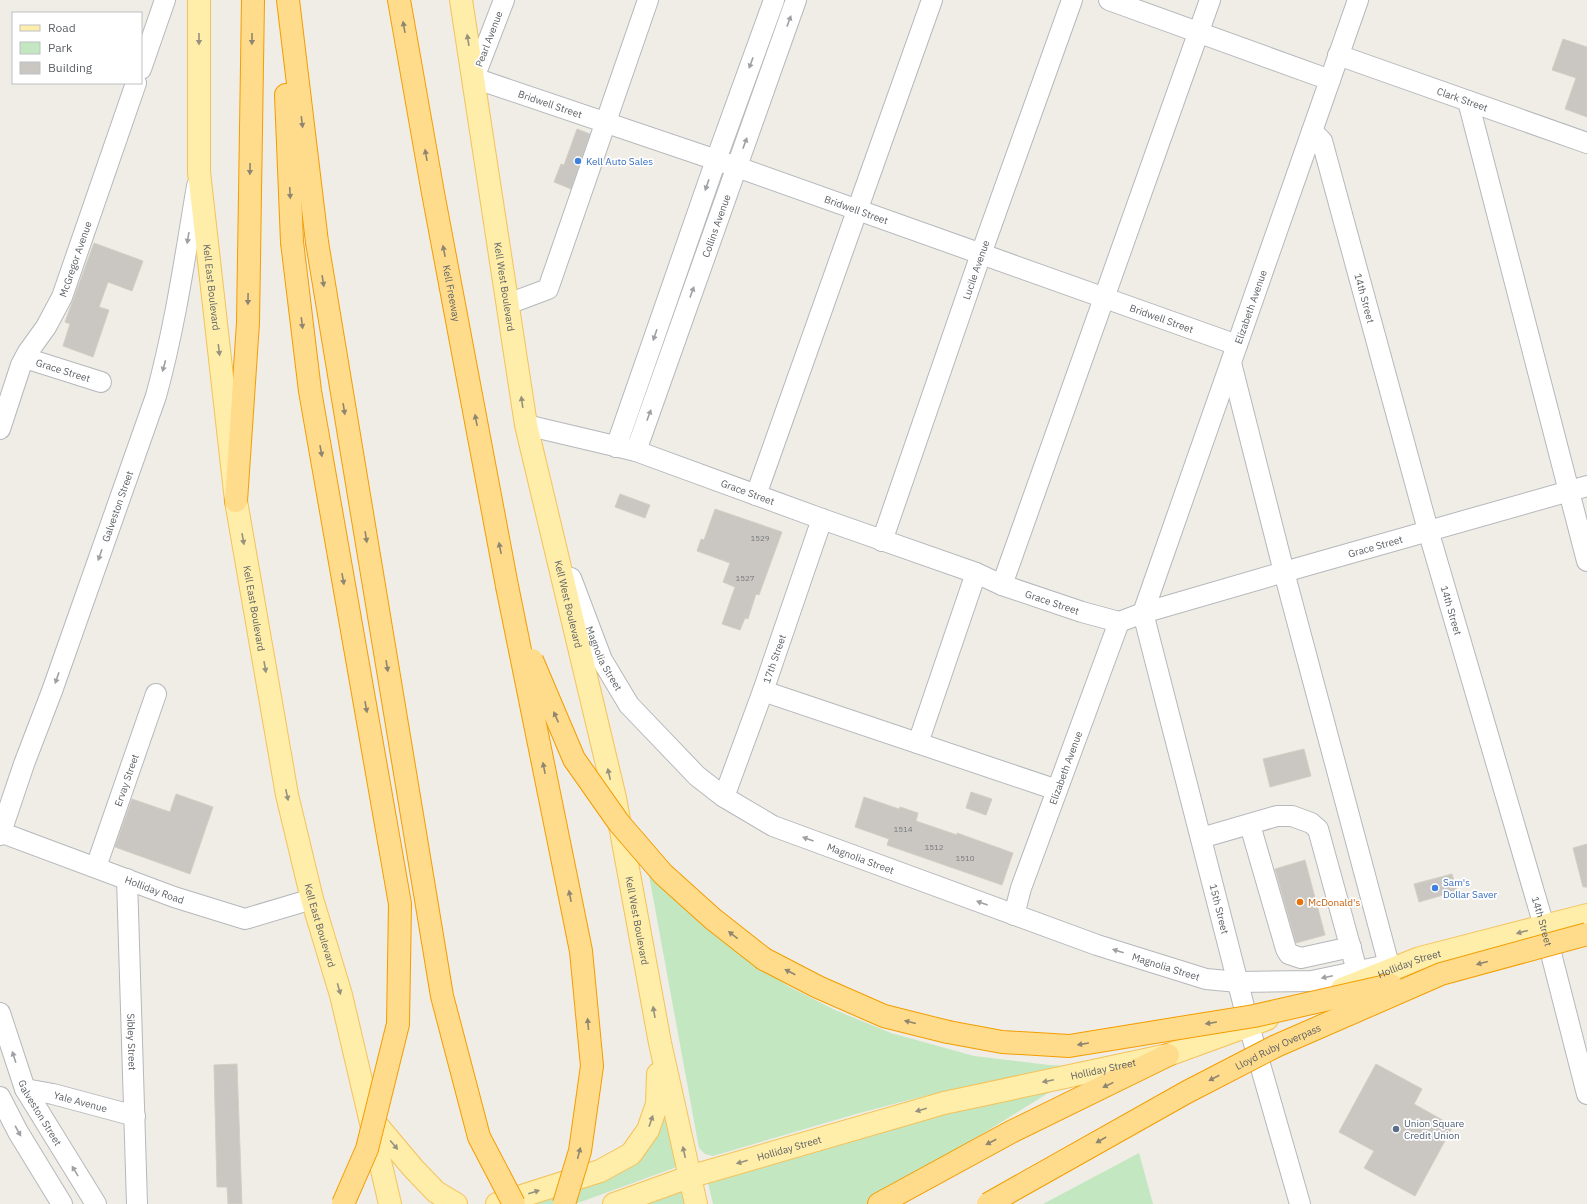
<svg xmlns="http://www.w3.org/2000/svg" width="1587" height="1204" viewBox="0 0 1587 1204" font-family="'IBM Plex Sans',sans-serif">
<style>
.green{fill:#c3e7c1}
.building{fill:#cac7c2;stroke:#d4cec3}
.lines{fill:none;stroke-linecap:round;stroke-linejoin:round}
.minor-casing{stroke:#b5b8bc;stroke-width:22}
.major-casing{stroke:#f5c259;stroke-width:24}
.highway-casing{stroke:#f49d00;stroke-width:24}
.minor{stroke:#fff;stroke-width:20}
.major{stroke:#ffedaa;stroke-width:22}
.highway{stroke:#ffdc8c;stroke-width:22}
.highway-bridge-casing{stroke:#f49d00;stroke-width:24;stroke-linecap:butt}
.highway-bridge{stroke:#ffdc8c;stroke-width:22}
.oneway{fill:#9ea0a3}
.oneway2{fill:#8e8671}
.oneway3{fill:#96927e}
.shop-dot{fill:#3f7fe0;stroke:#fff;stroke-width:1.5}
.food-dot{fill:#e8710a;stroke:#fff;stroke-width:1.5}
.service-dot{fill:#5c6f8a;stroke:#fff;stroke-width:1.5}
.labels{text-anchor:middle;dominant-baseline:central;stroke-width:3.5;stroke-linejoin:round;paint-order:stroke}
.number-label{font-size:8px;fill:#787a7d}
.street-label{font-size:10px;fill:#5d6166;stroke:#fff}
.shop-label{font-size:10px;fill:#366cbe;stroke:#fff;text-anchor:start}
.food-label{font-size:10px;fill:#c56008;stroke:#fff;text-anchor:start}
.service-label{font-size:10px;fill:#4e5e75;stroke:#fff;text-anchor:start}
</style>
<rect width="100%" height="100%" fill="#efede5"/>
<!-- green -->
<g class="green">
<path d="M648,870L753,962L788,986L835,1010L891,1033L974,1056L1049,1065L1084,1067C1065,1069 1046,1071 1027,1075C920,1092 816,1126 713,1156L705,1154L699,1148Z"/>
<polygon points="1050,1092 869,1204 713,1204 708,1183 887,1129 1019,1096"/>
<polygon points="665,1108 678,1165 674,1168 575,1204 525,1204 617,1172"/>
<polygon points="1139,1153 1153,1204 1043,1204"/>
<polygon points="684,1190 691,1204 635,1204"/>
</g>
<!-- building -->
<g class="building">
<polygon points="1563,39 1587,47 1587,117 1565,109 1576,78 1552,70"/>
<polygon points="577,129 590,134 571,189 554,182 561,164 564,165"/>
<polygon points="94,243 143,261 132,291 108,282 99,307 109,310 93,357 63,346 70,324 65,322"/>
<polygon points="620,494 650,505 645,518 615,507"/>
<polygon points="715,509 782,532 759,595 756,594 748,619 745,618 740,630 722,624 735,587 723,582 730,563 697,551 701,539 704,540"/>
<polygon points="1304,749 1311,776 1270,787 1263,759"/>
<polygon points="971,792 992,799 986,815 966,808"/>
<polygon points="176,794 213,807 190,874 115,847 132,799 170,812"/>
<polygon points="864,797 899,809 900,807 918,813 916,821 957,835 957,833 1013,853 1002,885 887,845 889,839 855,827"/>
<polygon points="1587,844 1587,887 1583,887 1573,848"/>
<polygon points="1305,860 1325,935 1296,943 1275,869"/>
<polygon points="1452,874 1457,891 1419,902 1414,884"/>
<polygon points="237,1064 242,1204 228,1204 227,1187 217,1187 214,1065"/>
<polygon points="1376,1064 1422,1089 1414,1104 1453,1126 1415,1196 1364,1168 1374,1151 1339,1132"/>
</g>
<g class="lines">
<!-- minor casing -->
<g class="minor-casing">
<g id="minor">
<path id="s1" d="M504,0L474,78L737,167L1237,345"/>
<polyline points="1109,0 1330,80"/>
<path id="s2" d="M1338,55L1587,143"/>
<polyline points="141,69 165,0"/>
<polyline points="1468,101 1587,561"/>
<path id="s3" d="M1312,131L1322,141L1428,530L1544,926L1587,1094"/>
<polyline points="508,304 548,289 648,0"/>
<path id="s4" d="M25,358L101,382"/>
<polyline points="1231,363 1284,572 1389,965"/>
<path id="s5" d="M526,425L636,451L822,519L976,573L1002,585L1082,612L1119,622L1143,613L1284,572L1587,486"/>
<path id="s6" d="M0,429L21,365L28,352L46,327L62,297L136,83"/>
<polyline points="616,447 716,160 774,0"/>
<path id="s7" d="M636,451L796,0"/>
<polyline points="756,495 932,0"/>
<path id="s8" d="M882,541L981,254L1072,0"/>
<path id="s9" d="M571,578L602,660L629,705L697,776L724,797L773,826L1097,945L1206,979L1238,982L1312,981L1383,966"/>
<polyline points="1002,585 1210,0"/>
<polyline points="763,691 1057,790"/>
<polyline points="918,743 976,573"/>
<path id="s10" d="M724,797L763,691L822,519"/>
<polyline points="1250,825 1286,949 1289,954 1301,958 1351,947"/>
<path id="s11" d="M0,832L174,897L245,919L312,899"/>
<path id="s12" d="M0,835L24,764L52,691L156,396C175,327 185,257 197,186"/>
<polyline points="1201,838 1277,816 1292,816 1311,823 1318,829 1357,971"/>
<path id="s13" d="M96,867L156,694"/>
<path id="s14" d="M127,879L137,1204"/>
<path id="s15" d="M1014,915L1021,888L1119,622"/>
<path id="s16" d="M0,1013L25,1089L96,1204"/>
<path id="s17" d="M25,1089L53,1094L135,1116"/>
<polyline points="0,1097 18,1132 62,1204"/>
<path id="s18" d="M1300,1204L1249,1026L1143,613L1358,0"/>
</g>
</g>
<!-- major casing -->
<g class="major-casing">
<g id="major">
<path id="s19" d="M199,0V172L236,501L287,795L312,899L341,995L390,1204"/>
<path id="s20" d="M461,0L526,425L615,798L660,1043L696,1204"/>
<path id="s21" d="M1342,989L1420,958L1587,915"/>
<polyline points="371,1118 413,1168 436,1192 456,1204"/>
<polyline points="497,1204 600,1171 631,1154 648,1130 657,1104 658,1074"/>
<path id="s22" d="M614,1204L689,1177L944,1103L1168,1055L1267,1019"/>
</g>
</g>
<!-- highway casing -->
<g class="highway-casing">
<g id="highway">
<polyline points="288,0 317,242"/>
<path id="s23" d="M399,0L433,193L507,586"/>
<polyline points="286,95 292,242"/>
<polyline points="236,501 248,323 253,0"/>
<polyline points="764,959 818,987 884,1016 948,1032"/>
<polyline points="879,1204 1011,1132 1168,1055"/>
</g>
</g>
<!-- minor -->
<use href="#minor" class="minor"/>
<!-- major -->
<use href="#major" class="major"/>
<!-- highway -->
<use href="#highway" class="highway"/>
<!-- highway-bridge casing -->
<g class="highway-bridge-casing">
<g id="highway-bridge">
<polyline points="292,242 310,391 400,904 398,1024 367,1149 343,1204"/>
<polyline points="317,242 442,996 479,1137 514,1204"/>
<polyline points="507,586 581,951 592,1066 580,1151 564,1204"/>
<polyline points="532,660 574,759 619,823 663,874 713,919 764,959"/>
<polyline points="948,1032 1002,1042 1069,1046 1254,1016 1391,985"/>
<path id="s24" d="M988,1204L1187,1092L1276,1046L1441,974L1587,934"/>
</g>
</g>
<!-- highway-bridge -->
<use href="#highway-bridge" class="highway-bridge"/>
</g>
<!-- one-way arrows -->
<defs><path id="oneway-solid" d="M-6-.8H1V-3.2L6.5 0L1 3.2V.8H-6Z"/></defs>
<g class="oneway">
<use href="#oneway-solid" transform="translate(789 21) rotate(-70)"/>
<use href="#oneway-solid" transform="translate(751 63) rotate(110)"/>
<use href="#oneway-solid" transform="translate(745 143) rotate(-70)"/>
<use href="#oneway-solid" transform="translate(707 185) rotate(109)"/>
<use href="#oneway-solid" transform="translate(188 238) rotate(99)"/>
<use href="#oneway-solid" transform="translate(692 292) rotate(-70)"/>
<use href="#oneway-solid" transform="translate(655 335) rotate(109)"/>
<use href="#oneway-solid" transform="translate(164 366) rotate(105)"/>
<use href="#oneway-solid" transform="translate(649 415) rotate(-70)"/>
<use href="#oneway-solid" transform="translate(100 555) rotate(109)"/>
<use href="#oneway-solid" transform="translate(57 678) rotate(109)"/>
<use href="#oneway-solid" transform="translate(808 839) rotate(-160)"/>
<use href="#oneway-solid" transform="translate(982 903) rotate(-160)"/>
<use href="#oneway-solid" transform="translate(1118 951) rotate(-163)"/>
<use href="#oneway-solid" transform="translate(1327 977) rotate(168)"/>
<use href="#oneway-solid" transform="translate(14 1057) rotate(-108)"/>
<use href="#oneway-solid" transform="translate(18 1131) rotate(61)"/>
<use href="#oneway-solid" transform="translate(75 1171) rotate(-121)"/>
</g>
<g class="oneway2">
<use href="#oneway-solid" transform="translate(404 27) rotate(-100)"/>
<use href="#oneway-solid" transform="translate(252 39) rotate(91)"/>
<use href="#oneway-solid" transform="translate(302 122) rotate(83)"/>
<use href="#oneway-solid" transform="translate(426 155) rotate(-100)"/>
<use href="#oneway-solid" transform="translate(250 169) rotate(91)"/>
<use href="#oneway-solid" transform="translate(290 193) rotate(87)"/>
<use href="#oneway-solid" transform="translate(444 251) rotate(-101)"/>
<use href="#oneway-solid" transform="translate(323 281) rotate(81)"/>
<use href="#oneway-solid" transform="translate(248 299) rotate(91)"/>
<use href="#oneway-solid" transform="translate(302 323) rotate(83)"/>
<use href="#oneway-solid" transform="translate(344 409) rotate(81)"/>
<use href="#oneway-solid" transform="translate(476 420) rotate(-101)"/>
<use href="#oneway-solid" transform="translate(321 451) rotate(80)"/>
<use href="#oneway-solid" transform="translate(366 537) rotate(81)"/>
<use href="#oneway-solid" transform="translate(500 548) rotate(-101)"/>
<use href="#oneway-solid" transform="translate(343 579) rotate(80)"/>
<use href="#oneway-solid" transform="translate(387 666) rotate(81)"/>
<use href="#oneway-solid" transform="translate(366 707) rotate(80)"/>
<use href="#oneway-solid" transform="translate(556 717) rotate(-114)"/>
<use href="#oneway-solid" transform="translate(544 768) rotate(-101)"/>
<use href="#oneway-solid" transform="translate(570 896) rotate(-101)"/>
<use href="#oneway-solid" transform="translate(733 935) rotate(-142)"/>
<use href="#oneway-solid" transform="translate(1482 963) rotate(165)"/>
<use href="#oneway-solid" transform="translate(790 972) rotate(-153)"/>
<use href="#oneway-solid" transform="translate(910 1022) rotate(-166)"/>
<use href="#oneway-solid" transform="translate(1211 1023) rotate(171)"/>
<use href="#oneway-solid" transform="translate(588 1024) rotate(-95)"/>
<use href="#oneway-solid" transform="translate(1083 1044) rotate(171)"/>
<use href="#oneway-solid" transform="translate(1214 1078) rotate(153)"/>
<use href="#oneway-solid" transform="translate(1108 1085) rotate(154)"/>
<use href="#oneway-solid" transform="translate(1101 1140) rotate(150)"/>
<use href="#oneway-solid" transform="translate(991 1142) rotate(152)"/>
<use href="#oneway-solid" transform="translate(579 1153) rotate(-76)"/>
</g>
<g class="oneway3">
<use href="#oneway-solid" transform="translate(199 39) rotate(90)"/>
<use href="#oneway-solid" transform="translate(468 40) rotate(-99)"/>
<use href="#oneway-solid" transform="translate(219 350) rotate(83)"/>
<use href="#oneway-solid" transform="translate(522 402) rotate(-98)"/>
<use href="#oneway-solid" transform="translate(243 539) rotate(80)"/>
<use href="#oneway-solid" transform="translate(265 667) rotate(80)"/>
<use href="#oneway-solid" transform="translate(609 774) rotate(-103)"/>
<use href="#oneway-solid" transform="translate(287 795) rotate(78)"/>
<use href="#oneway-solid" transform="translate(1522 932) rotate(165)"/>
<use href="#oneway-solid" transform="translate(339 989) rotate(74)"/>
<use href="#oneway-solid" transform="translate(654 1012) rotate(-100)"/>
<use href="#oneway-solid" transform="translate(1048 1081) rotate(168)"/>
<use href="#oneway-solid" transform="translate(921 1110) rotate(164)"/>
<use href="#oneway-solid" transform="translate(651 1121) rotate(-71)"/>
<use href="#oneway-solid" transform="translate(394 1145) rotate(50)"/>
<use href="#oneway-solid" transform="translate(684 1152) rotate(-102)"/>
<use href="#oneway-solid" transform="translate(742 1162) rotate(164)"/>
<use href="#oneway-solid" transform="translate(534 1192) rotate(-18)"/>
</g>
<!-- markers -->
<g class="shop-dot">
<circle cx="578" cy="161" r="4"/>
<circle cx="1435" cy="888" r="4"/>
</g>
<circle class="food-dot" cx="1300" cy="902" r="4"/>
<circle class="service-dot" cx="1396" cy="1129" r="4"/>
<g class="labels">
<!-- number labels -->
<g class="number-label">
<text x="760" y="538">1529</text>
<text x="745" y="578">1527</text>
<text x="903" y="829">1514</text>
<text x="934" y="847">1512</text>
<text x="965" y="858">1510</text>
</g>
<!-- street labels -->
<g class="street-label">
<text transform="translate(489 39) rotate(-69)">Pearl Avenue</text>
<text stroke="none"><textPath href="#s2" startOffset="132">Clark Street</textPath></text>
<text stroke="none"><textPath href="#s1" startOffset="164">Bridwell Street</textPath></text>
<text stroke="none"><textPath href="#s1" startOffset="488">Bridwell Street</textPath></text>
<text stroke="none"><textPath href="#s7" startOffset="239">Collins Avenue</textPath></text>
<text stroke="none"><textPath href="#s6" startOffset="187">McGregor Avenue</textPath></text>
<text stroke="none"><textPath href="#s8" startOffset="287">Lucile Avenue</textPath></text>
<text stroke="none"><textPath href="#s20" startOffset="290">Kell West Boulevard</textPath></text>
<text stroke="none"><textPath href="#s19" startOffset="288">Kell East Boulevard</textPath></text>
<text stroke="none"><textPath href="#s23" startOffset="298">Kell Freeway</textPath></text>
<text stroke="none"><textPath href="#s3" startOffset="177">14th Street</textPath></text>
<text stroke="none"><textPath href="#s18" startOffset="936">Elizabeth Avenue</textPath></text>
<text stroke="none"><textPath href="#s1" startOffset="812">Bridwell Street</textPath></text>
<text stroke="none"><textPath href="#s4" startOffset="40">Grace Street</textPath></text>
<text stroke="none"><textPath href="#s5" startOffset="232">Grace Street</textPath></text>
<text stroke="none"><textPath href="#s12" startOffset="349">Galveston Street</textPath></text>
<text stroke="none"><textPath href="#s5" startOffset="893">Grace Street</textPath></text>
<text stroke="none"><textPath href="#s5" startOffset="556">Grace Street</textPath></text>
<text stroke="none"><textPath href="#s20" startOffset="614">Kell West Boulevard</textPath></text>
<text stroke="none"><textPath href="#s19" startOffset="612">Kell East Boulevard</textPath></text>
<text stroke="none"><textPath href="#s3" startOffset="501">14th Street</textPath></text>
<text stroke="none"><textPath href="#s9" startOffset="87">Magnolia Street</textPath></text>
<text stroke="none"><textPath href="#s10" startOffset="147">17th Street</textPath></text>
<text stroke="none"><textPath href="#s15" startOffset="156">Elizabeth Avenue</textPath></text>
<text stroke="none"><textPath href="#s13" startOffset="92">Ervay Street</textPath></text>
<text stroke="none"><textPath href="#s9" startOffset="423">Magnolia Street</textPath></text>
<text stroke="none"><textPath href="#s11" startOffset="165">Holliday Road</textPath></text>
<text transform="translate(1219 909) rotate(76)">15th Street</text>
<text stroke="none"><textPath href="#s20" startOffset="938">Kell West Boulevard</textPath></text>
<text stroke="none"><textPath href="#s3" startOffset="825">14th Street</textPath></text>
<text stroke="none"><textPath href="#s19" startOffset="936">Kell East Boulevard</textPath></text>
<text stroke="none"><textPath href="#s21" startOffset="72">Holliday Street</textPath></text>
<text stroke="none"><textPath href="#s9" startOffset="747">Magnolia Street</textPath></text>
<text stroke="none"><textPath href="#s14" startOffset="163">Sibley Street</textPath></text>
<text stroke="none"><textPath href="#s24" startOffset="330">Lloyd Ruby Overpass</textPath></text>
<text stroke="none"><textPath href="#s22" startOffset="508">Holliday Street</textPath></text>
<text stroke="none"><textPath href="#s17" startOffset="57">Yale Avenue</textPath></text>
<text stroke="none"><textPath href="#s16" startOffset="108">Galveston Street</textPath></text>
<text stroke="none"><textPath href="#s22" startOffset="184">Holliday Street</textPath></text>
</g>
<!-- shop labels -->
<g class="shop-label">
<text x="586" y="161">Kell Auto Sales</text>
<text x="1443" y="882">Sam's<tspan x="1443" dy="12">Dollar Saver</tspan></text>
</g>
<!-- food labels -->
<g class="food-label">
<text x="1308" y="902">McDonald's</text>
</g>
<!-- service labels -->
<g class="service-label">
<text x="1404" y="1123">Union Square<tspan x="1404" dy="12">Credit Union</tspan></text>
</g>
</g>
<!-- legend -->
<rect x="12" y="12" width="130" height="72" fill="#ffffff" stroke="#bec0c2"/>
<rect x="20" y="25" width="20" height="6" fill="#ffedaa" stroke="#bec0c2"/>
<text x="48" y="32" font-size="12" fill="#5d6166">Road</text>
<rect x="20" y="42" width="20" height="12" fill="#c3e7c1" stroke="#bec0c2"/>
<text x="48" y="52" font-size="12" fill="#5d6166">Park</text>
<rect x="20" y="62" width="20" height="12" fill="#cac7c2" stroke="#bec0c2"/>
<text x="48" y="72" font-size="12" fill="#5d6166">Building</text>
</svg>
